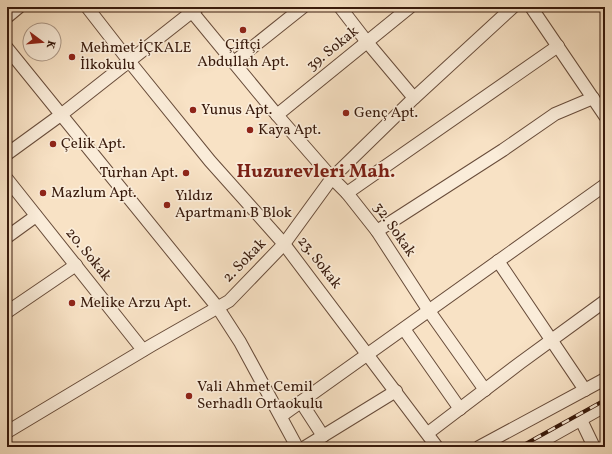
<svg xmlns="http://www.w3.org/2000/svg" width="612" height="454" viewBox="0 0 612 454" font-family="Vollkorn,serif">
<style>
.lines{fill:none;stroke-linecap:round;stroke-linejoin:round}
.minor-casing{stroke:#684c3a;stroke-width:14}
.minor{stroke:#faecd9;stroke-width:12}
.rail-casing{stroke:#381a0c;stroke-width:4}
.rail{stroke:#faecd9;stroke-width:2.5;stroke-dasharray:8;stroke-linecap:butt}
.poi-dot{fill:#8f2418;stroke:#faecd9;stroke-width:1.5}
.labels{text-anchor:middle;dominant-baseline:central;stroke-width:3.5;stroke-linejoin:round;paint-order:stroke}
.poi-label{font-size:15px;fill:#381a0c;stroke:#faecd9;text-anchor:start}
.street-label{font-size:15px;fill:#381a0c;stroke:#faecd9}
.district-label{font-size:19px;font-weight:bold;fill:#7a1f14;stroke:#faecd9}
</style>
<rect width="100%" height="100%" fill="#f8e2c5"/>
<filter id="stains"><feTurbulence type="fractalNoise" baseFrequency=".005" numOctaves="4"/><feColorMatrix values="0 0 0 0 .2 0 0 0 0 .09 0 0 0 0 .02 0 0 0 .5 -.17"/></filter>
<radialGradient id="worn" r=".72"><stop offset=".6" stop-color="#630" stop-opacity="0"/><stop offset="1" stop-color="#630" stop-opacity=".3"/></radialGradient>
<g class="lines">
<!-- minor casing -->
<g class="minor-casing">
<g id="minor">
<polyline points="87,7 129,61 210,161 284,244 437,447"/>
<polyline points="188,7 277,115 332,178 347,193 377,231 429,311 485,390"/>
<polyline points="340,7 367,42 414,98"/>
<polyline points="531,7 605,116"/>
<polyline points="7,17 19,7"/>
<polyline points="7,48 218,308 240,342 297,447"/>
<polyline points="234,62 303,7"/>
<polyline points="277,115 410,7"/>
<polyline points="7,154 62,114 198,7"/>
<polyline points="7,179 143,350"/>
<polyline points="347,193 558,46"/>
<polyline points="377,231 503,150 555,114 593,98"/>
<polyline points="7,237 36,216"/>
<polyline points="498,261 585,390"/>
<polyline points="7,312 76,265"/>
<polyline points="404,329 460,409"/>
<polyline points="301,402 323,436"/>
<polyline points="281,416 605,185"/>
<polyline points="581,420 594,447"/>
<polyline points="7,432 152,345 229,301 284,244 332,178 414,98 513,7"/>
<polyline points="428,433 520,363 605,301"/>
<polyline points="305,447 396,391"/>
<polyline points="479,447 605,379"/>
<polyline points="532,447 605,406"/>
</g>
</g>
<!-- minor -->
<use href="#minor" class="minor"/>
<!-- rail casing -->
<g class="rail-casing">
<polyline id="rail" points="520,447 605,400"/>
</g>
<!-- rail -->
<use href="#rail" class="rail"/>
</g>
<!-- markers -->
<g class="poi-dot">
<circle cx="243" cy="30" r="4"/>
<circle cx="72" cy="57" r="4"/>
<circle cx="193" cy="110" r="4"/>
<circle cx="346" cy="113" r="4"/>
<circle cx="250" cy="130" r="4"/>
<circle cx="53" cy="144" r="4"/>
<circle cx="186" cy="173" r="4"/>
<circle cx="43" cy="193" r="4"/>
<circle cx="167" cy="205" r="4"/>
<circle cx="72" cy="303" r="4"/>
<circle cx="189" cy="396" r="4"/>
</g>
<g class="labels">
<!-- poi labels -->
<g class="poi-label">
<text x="243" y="45" text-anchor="middle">Çiftçi<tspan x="243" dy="17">Abdullah Apt.</tspan></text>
<text x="80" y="48">Mehmet İÇKALE<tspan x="80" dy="17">İlkokulu</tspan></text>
<text x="201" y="110">Yunus Apt.</text>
<text x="354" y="113">Genç Apt.</text>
<text x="258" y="130">Kaya Apt.</text>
<text x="61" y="144">Çelik Apt.</text>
<text x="178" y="173" text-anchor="end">Turhan Apt.</text>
<text x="51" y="193">Mazlum Apt.</text>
<text x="175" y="196">Yıldız<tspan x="175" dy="17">Apartmanı B Blok</tspan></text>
<text x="80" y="303">Melike Arzu Apt.</text>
<text x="197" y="387">Vali Ahmet Cemil<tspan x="197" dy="17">Serhadlı Ortaokulu</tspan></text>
</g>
<!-- street labels -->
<g class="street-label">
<text transform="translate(333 49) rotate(-39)">39. Sokak</text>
<text transform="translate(394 230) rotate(55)">32. Sokak</text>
<text transform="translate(88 255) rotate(51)">20. Sokak</text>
<text transform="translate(245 261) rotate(-46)">2. Sokak</text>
<text transform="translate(319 263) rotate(52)">23. Sokak</text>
</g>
<!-- district labels -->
<g class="district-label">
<text x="316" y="172">Huzurevleri Mah.</text>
</g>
</g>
<!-- margin -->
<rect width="612" height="454" fill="none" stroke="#f8e2c5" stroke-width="24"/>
<rect x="8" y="8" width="596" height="438" fill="none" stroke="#381a0c" stroke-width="2"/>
<rect x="12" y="12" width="588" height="430" fill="none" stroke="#381a0c"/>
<!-- north arrow -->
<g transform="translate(42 42) rotate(106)"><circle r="19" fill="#faecd9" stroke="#ac9887"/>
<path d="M0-3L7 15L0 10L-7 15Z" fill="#8f2418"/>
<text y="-6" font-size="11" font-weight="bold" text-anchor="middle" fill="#381a0c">K</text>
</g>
<rect width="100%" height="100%" filter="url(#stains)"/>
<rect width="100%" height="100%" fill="url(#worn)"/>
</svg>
